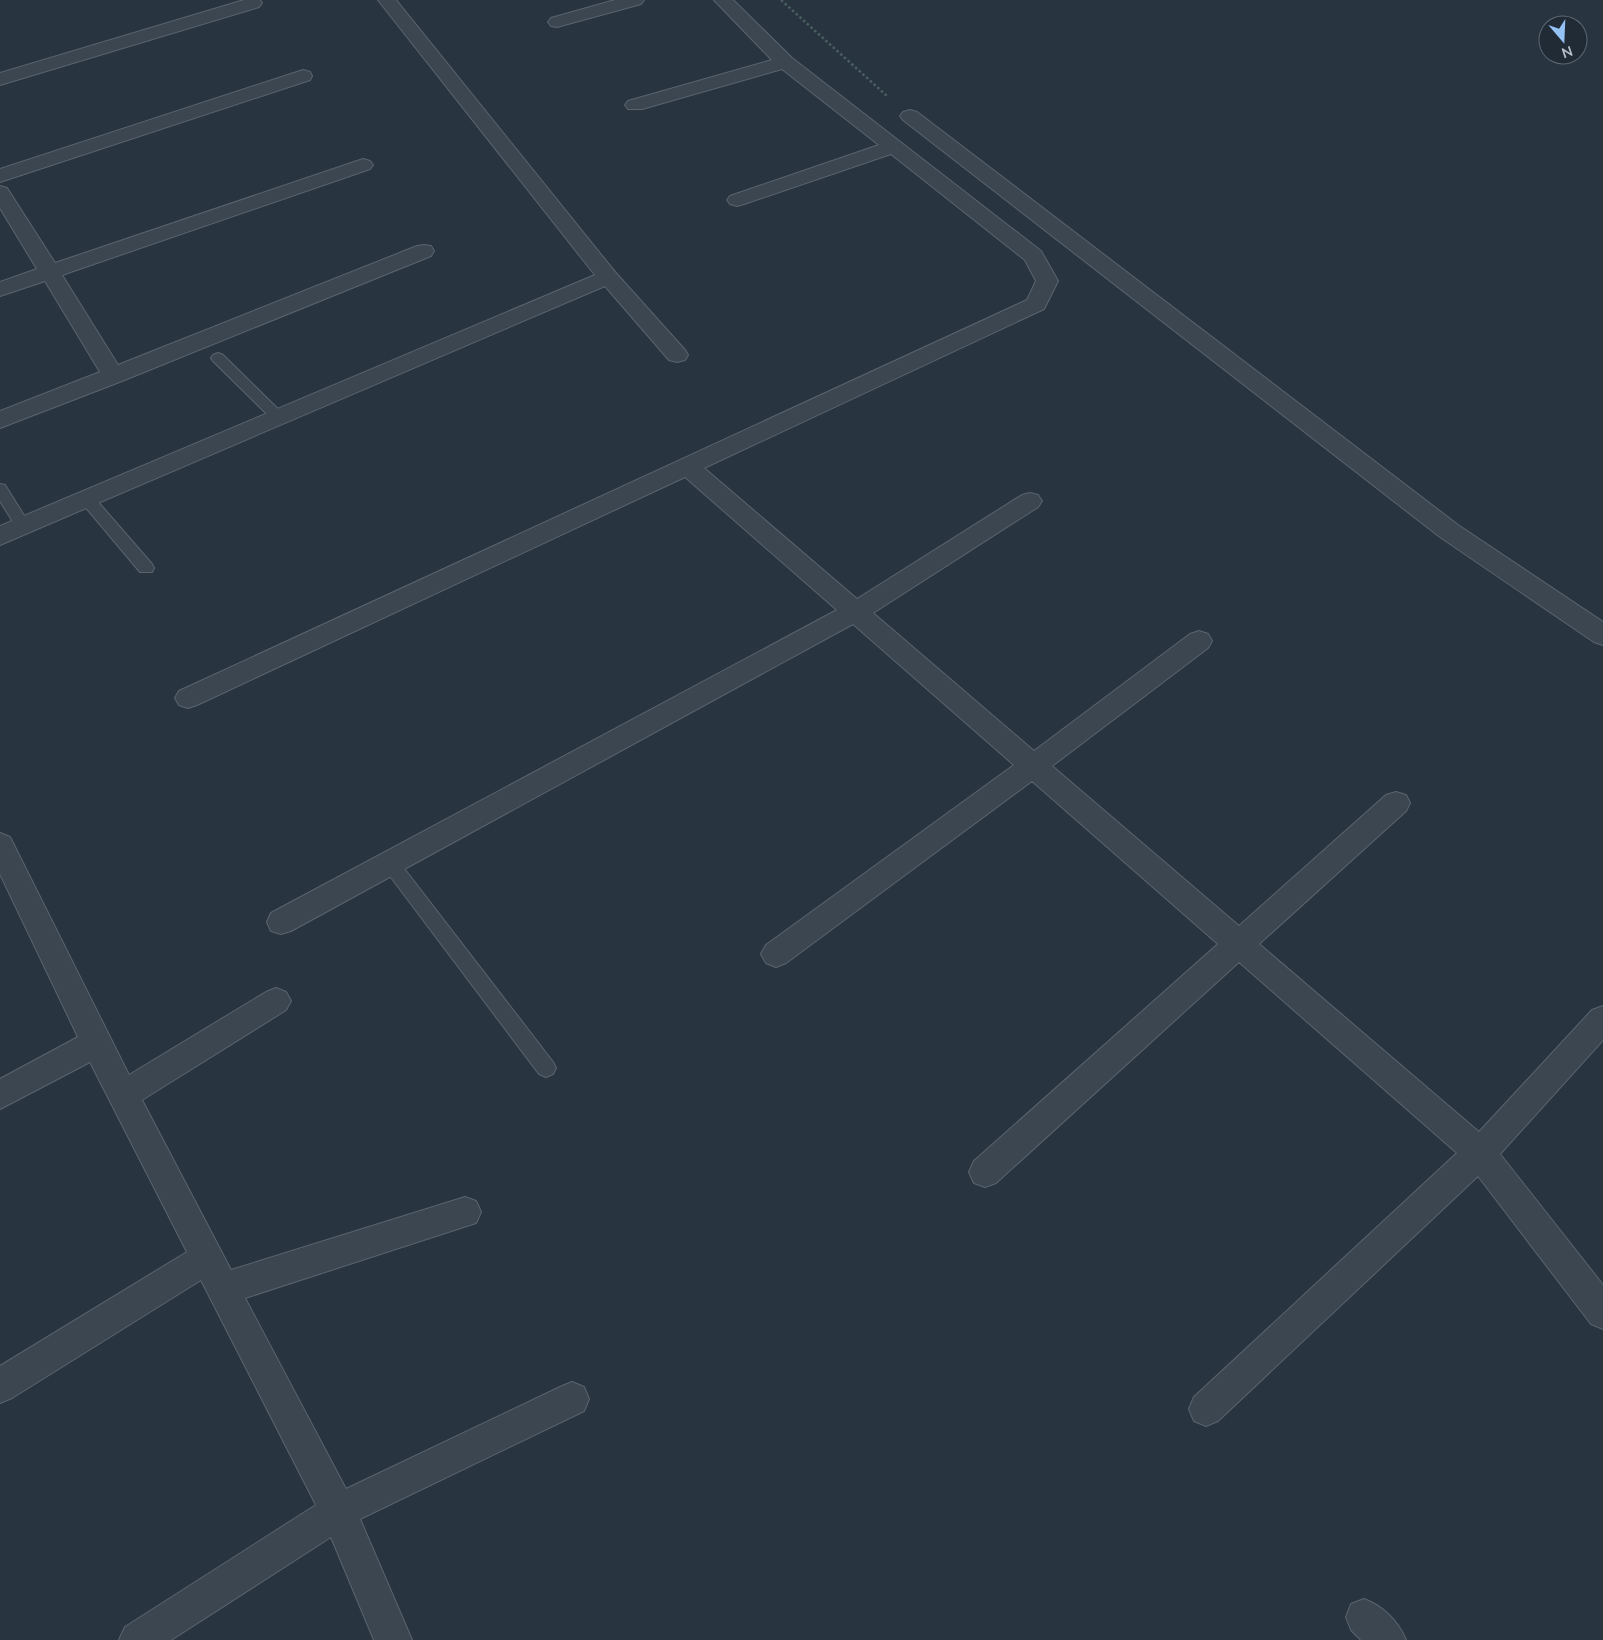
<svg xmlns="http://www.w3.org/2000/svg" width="1603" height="1640" viewBox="0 0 1603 1640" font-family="'Nunito Sans',sans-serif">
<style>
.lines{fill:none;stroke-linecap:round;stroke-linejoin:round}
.service-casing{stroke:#5a646e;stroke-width:2}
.minor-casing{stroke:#5a646e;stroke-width:2}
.path{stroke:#4a6060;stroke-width:2.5;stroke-dasharray:2.5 2.5;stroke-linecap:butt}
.service{fill:#3c4651;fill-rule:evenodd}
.minor{fill:#3c4651;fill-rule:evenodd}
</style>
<rect width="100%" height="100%" fill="#283541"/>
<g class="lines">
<!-- service casing -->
<g class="service-casing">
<g id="service">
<polygon points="218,353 223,355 283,414 285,417 283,420 273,420 213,361 211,358 213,355"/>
<polygon points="0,484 5,485 28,522 31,526 28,530 18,530 0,501"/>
<polygon points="87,494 92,495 152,564 154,568 152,572 140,572 82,503 79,499 82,495"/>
<polygon points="390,856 396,858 553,1062 556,1068 553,1074 546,1077 539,1074 384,868 381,863 384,858"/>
</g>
</g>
<!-- minor casing -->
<g class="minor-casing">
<g id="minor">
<polygon points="244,0 260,0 262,3 259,7 0,85 0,73"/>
<polygon points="378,0 396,0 615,272 685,350 688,355 685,360 677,362 669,360 605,286 0,545 0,526 595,275"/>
<polygon points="615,0 644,0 641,4 557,27 551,26 548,22 551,18"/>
<polygon points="714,0 733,0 792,58 1041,251 1058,281 1044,309 704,468 857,599 1022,495 1030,493 1038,495 1042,501 1038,507 873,613 1034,751 1190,634 1199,631 1208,634 1212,641 1208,648 1052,766 1239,926 1386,795 1396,792 1406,795 1410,803 1406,811 1259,944 1479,1132 1592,1010 1603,1006 1603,1040 1500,1154 1603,1285 1603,1329 1591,1324 1478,1176 1218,1421 1206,1426 1194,1421 1189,1409 1194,1397 1457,1153 1239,962 996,1183 985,1187 974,1183 969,1172 974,1161 1218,944 1032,781 786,963 776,967 766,963 761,954 766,945 1014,765 853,624 291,931 281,934 271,931 267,922 271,913 837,610 685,477 197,705 188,708 179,705 175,698 179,691 1027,300 1036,281 1025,260 891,154 744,204 737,206 730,204 727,200 730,196 879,145 782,69 642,109 628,109 625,105 628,101 772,60"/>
<polygon points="303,70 310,72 312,76 310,80 0,182 0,169"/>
<polygon points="910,110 917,112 1458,525 1603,622 1603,645 1594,642 1440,537 903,120 900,116 903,112"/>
<polygon points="363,159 370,161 373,165 370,169 62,275 118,365 417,246 424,245 431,246 434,251 431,256 122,381 0,428 0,411 100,372 45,281 0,296 0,282 37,269 0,208 0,186 7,188 55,263"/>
<polygon points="0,833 10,837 129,1075 266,992 276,988 286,992 291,1001 286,1010 142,1100 231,1270 465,1197 476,1201 481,1212 476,1223 245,1298 346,1489 560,1387 572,1382 584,1387 589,1399 584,1411 360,1519 412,1640 374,1640 331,1537 171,1640 119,1640 125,1627 316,1505 201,1280 12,1398 0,1403 0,1366 187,1252 90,1062 0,1109 0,1079 78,1037 0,874"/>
<path d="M1364,1599C1383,1606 1398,1621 1406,1640H1361L1351,1630L1346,1617L1351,1604Z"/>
</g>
</g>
<!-- path -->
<polyline class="path" points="781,0 887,96"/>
<!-- service -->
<use href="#service" class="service"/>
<!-- minor -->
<use href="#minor" class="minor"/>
</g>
<!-- north arrow -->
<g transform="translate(1563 40) rotate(161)"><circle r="24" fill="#202b36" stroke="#5d6772"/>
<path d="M0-4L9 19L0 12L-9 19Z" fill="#94c2f4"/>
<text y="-8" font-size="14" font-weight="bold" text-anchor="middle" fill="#b9c1cb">N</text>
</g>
</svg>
